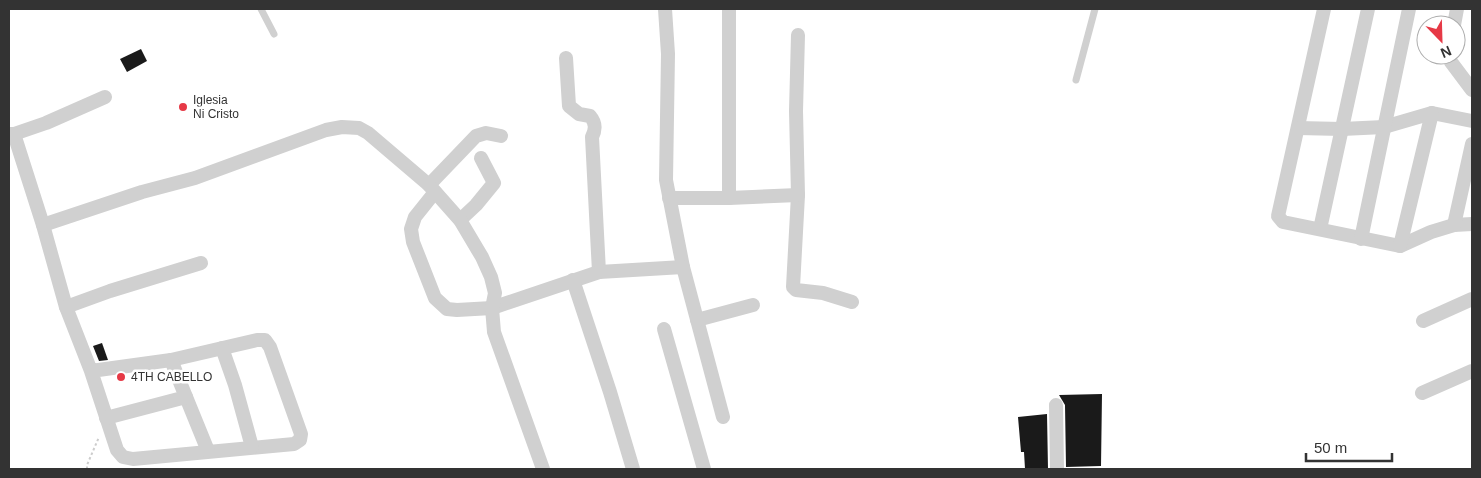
<svg xmlns="http://www.w3.org/2000/svg" width="1481" height="478" viewBox="0 0 1481 478" font-family="Arial,sans-serif">
<style>
.building{fill:#1a1a1a}
.lines{fill:none;stroke-linecap:round;stroke-linejoin:round}
.path{stroke:#cdcdcd;stroke-width:2;stroke-dasharray:2.5 2.5;stroke-linecap:butt}
.lane{stroke:#d0d0d0;stroke-width:7}
.street{stroke:#d0d0d0;stroke-width:14}
.poi-dot{fill:#e63946;stroke:#fff;stroke-width:2}
.labels{text-anchor:middle;dominant-baseline:central;stroke-width:5;stroke-linejoin:round;paint-order:stroke}
.poi-label{font-size:12px;fill:#333;stroke:#fff;text-anchor:start}
</style>
<rect width="100%" height="100%" fill="#fff"/>
<!-- building -->
<g class="building">
<polygon points="141,49 147,61 127,72 120,59"/>
<polygon points="102,343 108,360 99,361 93,346"/>
<polygon points="1102,394 1101,466 1066,467 1065,405 1059,395"/>
<polygon points="1047,414 1048,469 1025,469 1024,452 1021,452 1018,417"/>
</g>
<g class="lines">
<!-- path -->
<polyline class="path" points="87,469 87,465 99,437"/>
<!-- lane -->
<g class="lane">
<polyline points="261,9 274,34"/>
<polyline points="1076,80 1095,9"/>
</g>
<!-- street -->
<g class="street">
<polyline points="665,9 668,54 666,180 683,267 723,417"/>
<polyline points="1324,9 1278,216 1283,222 1400,246 1431,232 1454,225 1472,224"/>
<polyline points="1454,25 1457,9"/>
<polyline points="798,35 796,111 798,195 793,287 796,290 823,293 852,302"/>
<polyline points="1449,55 1451,62 1472,90"/>
<path d="M566,58L569,106L579,114L590,116C596,123 596,129 592,137L599,272"/>
<polyline points="1298,128 1342,129 1384,127 1432,113 1472,121"/>
<polyline points="9,134 14,134 46,123 105,97"/>
<polyline points="14,134 43,225 66,307 91,371 117,450 123,457 133,459 294,444 300,440 301,434 270,347 265,340 257,340 171,360 91,371"/>
<polyline points="429,185 476,136 486,133 501,136"/>
<polyline points="435,192 415,217 411,229 413,242 435,298 447,309 457,310 492,308 599,272 683,267"/>
<polyline points="669,198 729,198 798,195"/>
<polyline points="729,198 729,9"/>
<polyline points="460,220 476,205 494,183 481,158"/>
<polyline points="43,225 142,192 195,178 326,130 342,127 359,128 368,133 429,185 460,220 482,257 491,277 495,293 492,308 494,332 543,469"/>
<polyline points="1454,225 1472,144"/>
<polyline points="1320,229 1368,9"/>
<polyline points="1361,239 1409,9"/>
<polyline points="1400,246 1432,113"/>
<polyline points="573,280 610,392 633,469"/>
<polyline points="66,307 110,291 201,263"/>
<polyline points="697,320 753,305"/>
<polyline points="1423,321 1472,299"/>
<polyline points="664,329 704,469"/>
<polyline points="222,348 235,385 252,447"/>
<polyline points="1422,393 1472,371"/>
<polyline points="186,397 208,451"/>
<polyline points="1056,405 1057,469"/>
<polyline points="106,418 186,397 171,360"/>
</g>
</g>
<!-- markers -->
<g class="poi-dot">
<circle cx="183" cy="107" r="5"/>
<circle cx="121" cy="377" r="5"/>
</g>
<g class="labels">
<!-- poi labels -->
<g class="poi-label">
<text x="193" y="100">Iglesia<tspan x="193" dy="14">Ni Cristo</tspan></text>
<text x="131" y="377">4TH CABELLO</text>
</g>
</g>
<!-- border -->
<rect width="1481" height="478" fill="none" stroke="#333333" stroke-width="20"/>
<!-- north arrow -->
<g transform="translate(1441 40) rotate(157)"><circle r="24" fill="#ffffff" stroke="#adadad"/>
<path d="M0-4L9 19L0 12L-9 19Z" fill="#e63946"/>
<text y="-8" font-size="14" font-weight="bold" text-anchor="middle" fill="#333333">N</text>
</g>
<!-- scale -->
<path d="M1306 453v8h86v-8" fill="none" stroke="#333333" stroke-width="2.5"/>
<text x="1314" y="453" font-size="15" fill="#333333" stroke="#ffffff" stroke-width="4" paint-order="stroke">50 m</text>
</svg>
